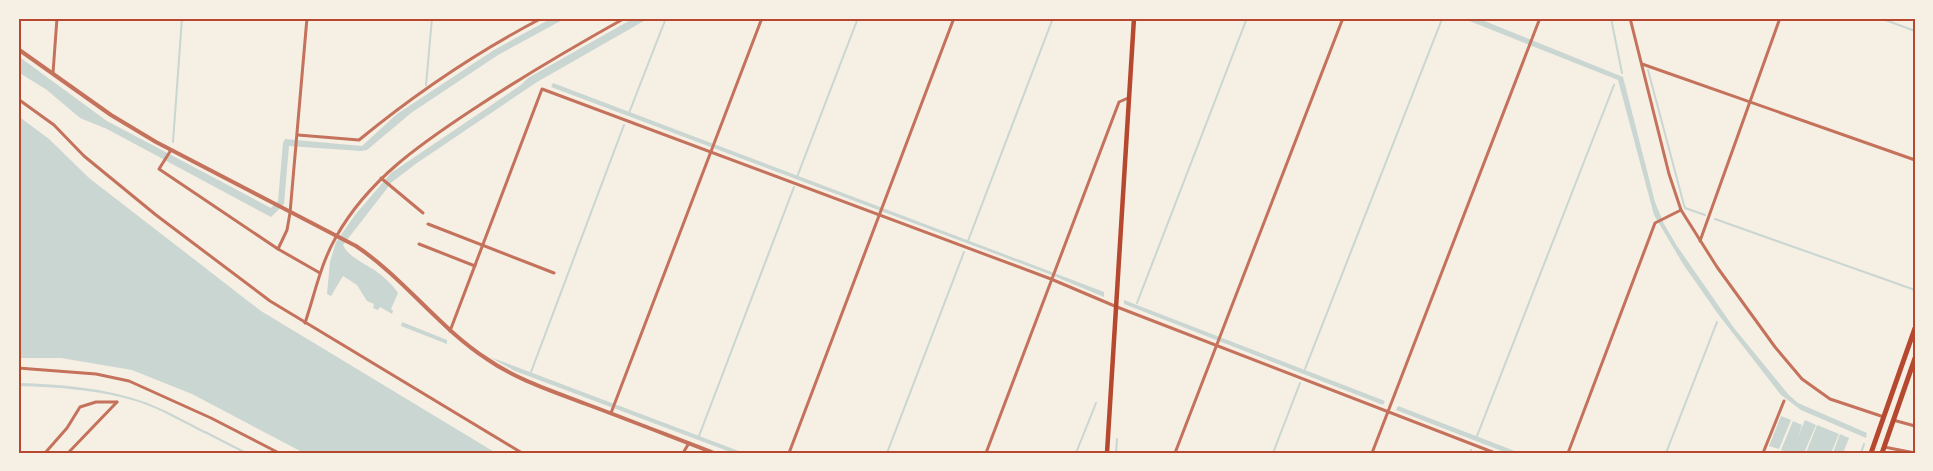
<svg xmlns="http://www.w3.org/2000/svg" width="1933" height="471" viewBox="0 0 1933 471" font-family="'Source Sans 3',sans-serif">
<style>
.water{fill:#c9d6d2}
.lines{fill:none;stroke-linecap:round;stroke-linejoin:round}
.stream{stroke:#c9d6d2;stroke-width:2}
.minor{stroke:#c5725c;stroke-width:3}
.tertiary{stroke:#c5725c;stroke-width:4}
.secondary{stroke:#b5482f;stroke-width:4.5}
.primary{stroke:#b5482f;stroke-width:5}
.neatline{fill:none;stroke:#b5482f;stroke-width:2}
</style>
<rect width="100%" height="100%" fill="#f6efe4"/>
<!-- water -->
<g class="water">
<polygon points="552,18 566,18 498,55 411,113 367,150 361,151 289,146 284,204 271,217 107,129 80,118 47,90 18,72 18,56 107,121 271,208 278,201 283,143 285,139 362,146 397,114 494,50"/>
<path d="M634,18H649L537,82L417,163L392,182L343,245C349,258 365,263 377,272C385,278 392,284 398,293L391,309L393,311L392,314L380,307L378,310L373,308L374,304L367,301L357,285L343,276L331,296L327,294L330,262L336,242L355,215L391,173L521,85L528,78Z"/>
<polygon points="1462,18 1477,18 1623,77 1655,202 1664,224 1677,246 1734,328 1788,394 1798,403 1867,433 1866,438 1801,410 1781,395 1718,314 1683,264 1654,215 1618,80"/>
<polygon points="553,83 1104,292 1104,297 1049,274 551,87"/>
<polygon points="18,116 49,139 89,178 261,311 496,453 304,453 192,394 132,370 61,358 18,358"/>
<polygon points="1124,300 1385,401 1383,405 1124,304"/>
<polygon points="402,322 447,340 447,344 401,326"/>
<polygon points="490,357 744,453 733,453 515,371"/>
<path d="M18,383C60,384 105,388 145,402C166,410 187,422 207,432L206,434C184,423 162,410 139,402C101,390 58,387 18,386Z"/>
<polygon points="1398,406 1520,453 1507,453 1396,410"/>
<polygon points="1781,416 1791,420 1779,449 1769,446"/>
<polygon points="1805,420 1816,425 1804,453 1788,453 1781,450 1793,421 1802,425 1797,439"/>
<polygon points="1817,425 1839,434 1831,453 1806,453"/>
<polygon points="1840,434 1849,438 1843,453 1833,453"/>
</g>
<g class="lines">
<!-- stream -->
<g class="stream">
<polyline points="1611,18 1622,73"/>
<polyline points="1880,18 1915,31"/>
<polyline points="1648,70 1684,205 1685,208 1705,215"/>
<polyline points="426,85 432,18"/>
<polyline points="629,113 666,18"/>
<polyline points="173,142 182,18"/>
<polyline points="797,177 858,18"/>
<polyline points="1715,219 1915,290"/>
<polyline points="968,241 1053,18"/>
<polyline points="1137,303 1247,18"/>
<polyline points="1305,369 1442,19"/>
<polyline points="531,372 624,125"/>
<polyline points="205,432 246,453"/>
<polyline points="699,436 794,187"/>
<polyline points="1477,436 1614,85"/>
<polyline points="887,453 964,252"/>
<polyline points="1076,453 1096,403"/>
<polyline points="1116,453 1117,439"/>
<polyline points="1273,453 1300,383"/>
<polyline points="1470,453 1471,450"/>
<polyline points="1666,453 1717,322"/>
<polyline points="1861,453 1864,444"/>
</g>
<!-- minor -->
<g class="minor">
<polyline points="510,18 536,20"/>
<polyline points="1630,18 1669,174 1681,210 1717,267 1775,347 1802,379 1830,399 1884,417"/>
<polyline points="1642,64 1915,160"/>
<polyline points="53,73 57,18"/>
<polyline points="18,99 54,125 84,156 156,215 270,301 522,453"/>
<path d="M298,135L359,140C415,94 477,52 542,18"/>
<polyline points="171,150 159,169 278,249 320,273"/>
<polyline points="381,178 423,213"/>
<polyline points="428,224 554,273"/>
<polyline points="1700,241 1780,18"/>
<polyline points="419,244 475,266"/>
<polyline points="278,249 287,230 290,213 307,18"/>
<path d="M305,323C315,293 321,263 336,237C368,180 419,145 472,110C522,77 573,47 625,18"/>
<polyline points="450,331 542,89 1051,279 1117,307 1495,453"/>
<polyline points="18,368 96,374 129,381 211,418 279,453"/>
<polyline points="611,413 762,18"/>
<polyline points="1893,420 1915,426"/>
<polyline points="1884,447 1915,453"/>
<polyline points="45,453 67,428 80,407 96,402 117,402"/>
<polyline points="68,453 117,402"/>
<polyline points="683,453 689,443"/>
<polyline points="789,453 954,18"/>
<polyline points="986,453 1119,102 1128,98"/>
<polyline points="1175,453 1343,18"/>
<polyline points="1372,453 1540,18"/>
<polyline points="1568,453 1655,223 1681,210"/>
<polyline points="1763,453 1784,401"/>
</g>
<!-- tertiary -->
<path class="tertiary" d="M18,49L111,115L156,142L356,246C404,278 438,327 487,359C517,380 552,391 586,404C629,420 672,437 714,453"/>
<!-- secondary -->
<polyline class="secondary" points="1107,453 1134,18"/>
<!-- primary -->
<g class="primary">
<polyline points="1871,453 1915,328"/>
<polyline points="1882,453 1915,358"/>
</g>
</g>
<!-- border -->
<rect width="1933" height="471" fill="none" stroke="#f6efe4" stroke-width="39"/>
<rect x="20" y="20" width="1894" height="432" class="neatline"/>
</svg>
